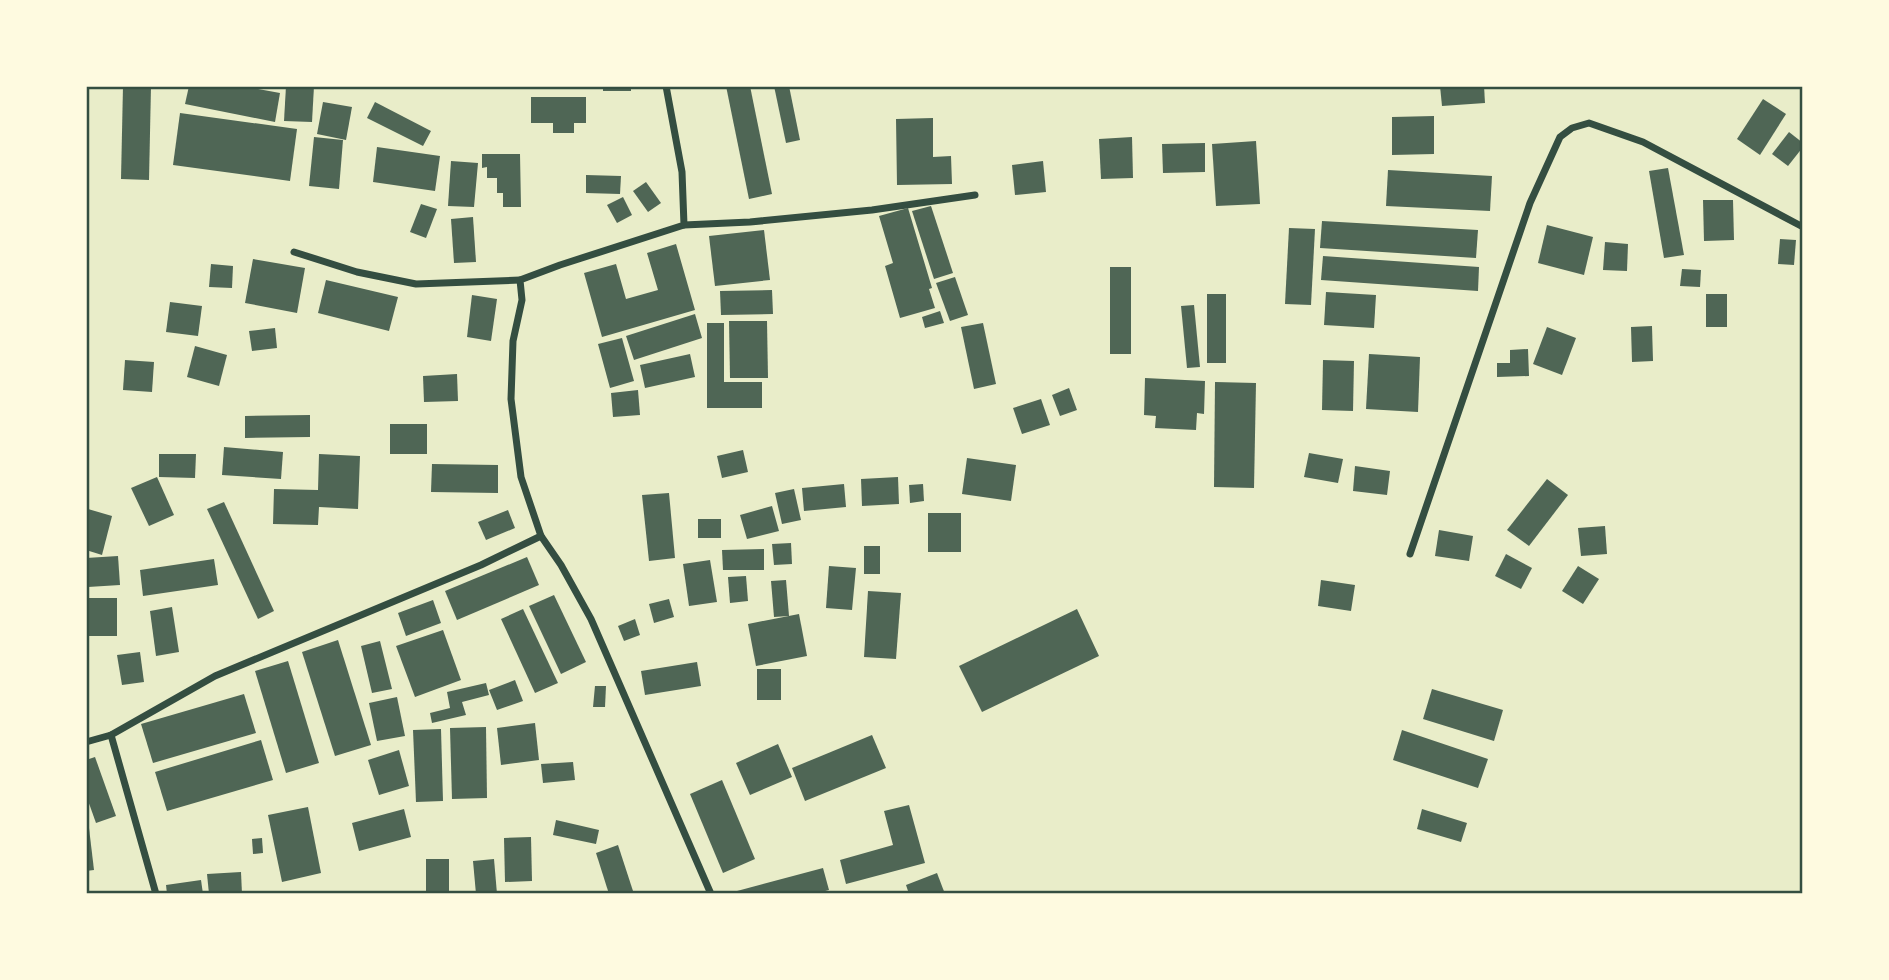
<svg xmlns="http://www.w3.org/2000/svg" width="1889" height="980" viewBox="0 0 1889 980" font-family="'Space Grotesk',sans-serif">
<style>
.building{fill:#4f6655}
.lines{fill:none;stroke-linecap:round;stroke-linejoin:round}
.minor{stroke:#344e41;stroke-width:7}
.neatline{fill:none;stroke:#344e41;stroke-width:2.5}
</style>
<rect width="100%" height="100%" fill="#e9edc9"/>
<!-- building -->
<g class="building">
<polygon points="123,86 151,86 149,180 121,179"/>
<polygon points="189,86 242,86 280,93 275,122 185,104"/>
<polygon points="286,86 314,86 312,122 284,121"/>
<rect x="603" y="86" width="28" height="5"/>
<polygon points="726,86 750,86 772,194 749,199"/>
<polygon points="774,86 789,86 800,140 786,143"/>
<polygon points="1440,86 1484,86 1485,103 1442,106"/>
<polygon points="531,97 586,97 586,123 574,123 574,133 553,133 553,123 531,123"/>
<polygon points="1763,99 1786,114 1760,155 1737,139"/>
<polygon points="323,102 352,107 346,140 317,134"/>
<polygon points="375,102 431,131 423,146 367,118"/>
<polygon points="180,113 297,129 290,181 173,165"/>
<polygon points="1434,116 1434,154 1392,155 1392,117"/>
<polygon points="933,118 933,157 951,156 952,184 897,185 896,119"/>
<polygon points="1789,132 1803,143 1803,147 1788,166 1772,154"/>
<polygon points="314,137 343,140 339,189 309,186"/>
<polygon points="1132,137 1133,178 1101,179 1099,139"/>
<polygon points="1256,141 1260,204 1216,206 1212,144"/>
<polygon points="1205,143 1205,172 1163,173 1162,144"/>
<polygon points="377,147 440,156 435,191 373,182"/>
<polygon points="482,154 520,154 521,207 503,207 503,193 497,193 497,178 487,178 487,167 482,168"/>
<polygon points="451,161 478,163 474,207 448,206"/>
<polygon points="1043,161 1046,192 1015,195 1012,165"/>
<polygon points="1668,168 1684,255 1664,258 1649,171"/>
<polygon points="1388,170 1492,176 1490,211 1386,206"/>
<polygon points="586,175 621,176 620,194 586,193"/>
<polygon points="646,182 661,203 648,212 633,191"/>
<polygon points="623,197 632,215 617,223 607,205"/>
<polygon points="1703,200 1733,200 1734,240 1704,241"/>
<polygon points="421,204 437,209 426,238 410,232"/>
<polygon points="931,206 953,273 934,279 912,211"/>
<polygon points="908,208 932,288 929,289 935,308 900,318 885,266 893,263 879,216"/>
<polygon points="473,217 476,262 454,263 451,219"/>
<polygon points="1322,221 1478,230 1476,258 1320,248"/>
<polygon points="1547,225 1593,237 1584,275 1538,263"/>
<polygon points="1289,228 1315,229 1311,305 1285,304"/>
<polygon points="764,230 770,280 715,286 709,236"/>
<polygon points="1780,239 1796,240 1794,265 1778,264"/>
<polygon points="1605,242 1628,244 1627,271 1603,270"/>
<polygon points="676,244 695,310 602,337 584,273 616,264 626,299 658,290 647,253"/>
<polygon points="1323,256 1479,267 1478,291 1321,280"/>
<polygon points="253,259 305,268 297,313 245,303"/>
<polygon points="211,264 233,266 232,288 209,287"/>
<rect x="1110" y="267" width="21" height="87"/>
<polygon points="1682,269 1701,270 1700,287 1680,286"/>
<polygon points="955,277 968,315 950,321 936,283"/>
<polygon points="326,280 398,297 389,331 318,313"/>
<polygon points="772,290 773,314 721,315 720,291"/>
<polygon points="1326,292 1376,295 1374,328 1324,325"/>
<rect x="1207" y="294" width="19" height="69"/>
<rect x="1706" y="294" width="21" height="33"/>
<polygon points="472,295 497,299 491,341 467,337"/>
<polygon points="86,299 89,299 88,328 86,328"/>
<polygon points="170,302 202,306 198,336 166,332"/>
<polygon points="1194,305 1200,367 1187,368 1181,306"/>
<polygon points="940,311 944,323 925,328 922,317"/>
<polygon points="695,314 702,338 634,360 626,336"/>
<polygon points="729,321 767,321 768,378 730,378"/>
<polygon points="707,323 724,323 724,382 762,382 762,408 707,408"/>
<polygon points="983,323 996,384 974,389 961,327"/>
<polygon points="1652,326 1653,361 1632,362 1631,327"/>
<polygon points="1547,327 1576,338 1562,375 1533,364"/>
<polygon points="275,328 277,348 252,351 249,331"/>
<polygon points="622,338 634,381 610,388 598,344"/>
<polygon points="195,346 227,355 219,386 187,377"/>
<polygon points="1528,349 1529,376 1497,377 1497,363 1510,363 1510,350"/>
<polygon points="690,354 695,377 645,388 640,365"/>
<polygon points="1369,354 1420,357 1418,412 1366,409"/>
<polygon points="125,360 154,362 152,392 123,390"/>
<polygon points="1323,360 1354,361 1353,411 1322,410"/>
<polygon points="457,374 458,401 424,402 423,376"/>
<polygon points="1145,378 1205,381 1204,414 1197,413 1196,430 1155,428 1156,416 1144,415"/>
<polygon points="1215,382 1256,383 1254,488 1214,487"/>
<polygon points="1069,388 1077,410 1060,416 1052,395"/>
<polygon points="638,390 640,415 613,417 611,393"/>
<polygon points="1041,399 1050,425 1022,434 1013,408"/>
<polygon points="310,415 310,437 245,438 245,416"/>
<rect x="390" y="424" width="37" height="30"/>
<polygon points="224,447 283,452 281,479 222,475"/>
<polygon points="743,450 748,472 722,478 717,456"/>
<polygon points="1309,453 1343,459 1338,483 1304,477"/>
<polygon points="159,454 196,454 195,478 159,477"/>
<polygon points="319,454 360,456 358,509 319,507 318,525 273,524 274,489 318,490"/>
<polygon points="967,458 1016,465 1011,501 962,494"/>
<polygon points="432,464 498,465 498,493 431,492"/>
<polygon points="1355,466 1390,471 1387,495 1353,491"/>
<polygon points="157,477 174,515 149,526 131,488"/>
<polygon points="898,477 899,504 862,506 861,479"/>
<polygon points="1547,479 1568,495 1529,546 1507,530"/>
<polygon points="844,484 846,507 804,511 802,488"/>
<polygon points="923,484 924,501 910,503 909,485"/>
<polygon points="794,489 801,520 782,524 775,493"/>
<polygon points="669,493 675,558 649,561 642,495"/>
<polygon points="224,502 274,611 258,619 207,509"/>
<polygon points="772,506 779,531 747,539 740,515"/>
<polygon points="88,509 112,516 102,555 86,550 86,517"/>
<polygon points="508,510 515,528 486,540 478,522"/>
<rect x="928" y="513" width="33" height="39"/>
<rect x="698" y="519" width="23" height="19"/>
<polygon points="1605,526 1607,554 1581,556 1578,528"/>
<polygon points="1439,530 1473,536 1469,561 1435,556"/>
<polygon points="791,543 792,564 774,565 772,544"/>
<rect x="864" y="546" width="16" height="28"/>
<polygon points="764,549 764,570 723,570 722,550"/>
<polygon points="1506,554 1532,568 1521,589 1495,576"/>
<polygon points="118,556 120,585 88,587 86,558"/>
<polygon points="527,557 539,585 457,620 445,591"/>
<polygon points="214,559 218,585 143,596 140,570"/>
<polygon points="710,560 717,602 689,606 683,564"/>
<polygon points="829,566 856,568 852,610 826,608"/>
<polygon points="1578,566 1599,579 1583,604 1562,591"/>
<polygon points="746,576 748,601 730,603 728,577"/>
<polygon points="786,580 789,616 774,617 771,581"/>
<polygon points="1321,580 1355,585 1351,611 1318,606"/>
<polygon points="868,591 901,593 896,659 864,657"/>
<polygon points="554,595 586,662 561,674 529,606"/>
<rect x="86" y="598" width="31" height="38"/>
<polygon points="669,599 674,617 654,623 649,604"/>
<polygon points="433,600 441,623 406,636 398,613"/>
<polygon points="172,607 179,652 156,656 150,611"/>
<polygon points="523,609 558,683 535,693 501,619"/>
<polygon points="1077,609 1099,656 982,712 959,666"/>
<polygon points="799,614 807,656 756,666 748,624"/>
<polygon points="635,619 640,635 624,641 618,626"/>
<polygon points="443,630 461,680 415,697 396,646"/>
<polygon points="338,640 371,745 335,756 302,652"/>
<polygon points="380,641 392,689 372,693 361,646"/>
<polygon points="140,652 144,682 122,685 117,655"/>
<polygon points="288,661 319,763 286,773 255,671"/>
<polygon points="697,662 701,686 645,695 641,671"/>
<rect x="757" y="669" width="24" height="31"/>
<rect x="86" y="680" width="3" height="32"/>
<polygon points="515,680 523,701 497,710 489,690"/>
<polygon points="486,683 489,695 462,702 466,715 432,723 430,713 450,708 447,692"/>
<polygon points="595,686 606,686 605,707 593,707"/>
<polygon points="1432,689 1503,710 1494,741 1423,719"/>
<polygon points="244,694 256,733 153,763 141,724"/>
<polygon points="397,697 405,736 377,741 369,703"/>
<polygon points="535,723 539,760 501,765 497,728"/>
<polygon points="486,727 487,798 452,799 450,728"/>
<polygon points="441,729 443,801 416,802 413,730"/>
<polygon points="1402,730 1488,759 1478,788 1393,760"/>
<polygon points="872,735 886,768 805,801 792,768"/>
<polygon points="261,740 273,780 167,811 155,772"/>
<polygon points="778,744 792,777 750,795 736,763"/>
<polygon points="399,750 409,786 379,795 368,760"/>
<polygon points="95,757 116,816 96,823 86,795 86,760"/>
<polygon points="573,762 575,780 543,783 541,764"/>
<polygon points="722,780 755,859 723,873 690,794"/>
<polygon points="909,805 925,863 846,884 840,860 893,845 884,811"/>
<polygon points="308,807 321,873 282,882 268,815"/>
<polygon points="404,809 411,837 359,851 352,823"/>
<polygon points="1422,809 1467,823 1461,842 1417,829"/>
<polygon points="556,820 599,830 596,844 553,835"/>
<polygon points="86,828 89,828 94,870 86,871"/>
<polygon points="531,837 532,881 505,882 504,838"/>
<polygon points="262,838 263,853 253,854 252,839"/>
<polygon points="618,845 633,891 624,894 609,894 596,853"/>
<rect x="426" y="859" width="23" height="35"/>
<polygon points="494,859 497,894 476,894 473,861"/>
<polygon points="823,868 829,890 814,894 738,894 737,891"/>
<polygon points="241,872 242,894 209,894 207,874"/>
<polygon points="937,873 945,894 909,894 906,885"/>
<polygon points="201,880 203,894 167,894 166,885"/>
</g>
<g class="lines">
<!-- minor -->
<g class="minor">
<polyline points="666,86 682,172 684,225 560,265 520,280 522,300 513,341 511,399 521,477 541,536 561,565 591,619 711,894"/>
<polyline points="684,225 750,222 872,210 975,195"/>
<polyline points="294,252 357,272 416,284 520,280"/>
<polyline points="1410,554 1530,203 1560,137 1572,128 1589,123 1643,142 1803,227"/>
<polyline points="111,735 156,894"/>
<polyline points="86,742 111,735 215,676 481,565 541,536"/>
</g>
</g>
<!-- border -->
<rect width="1889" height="980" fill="none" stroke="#fefae0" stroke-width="175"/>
<rect x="88" y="88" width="1713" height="804" class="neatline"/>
</svg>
